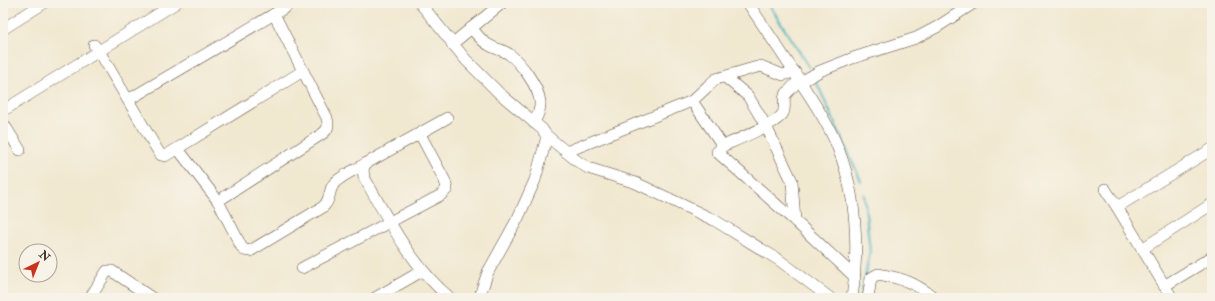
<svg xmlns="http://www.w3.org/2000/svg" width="1215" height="301" viewBox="0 0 1215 301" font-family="'IM FELL Double Pica',serif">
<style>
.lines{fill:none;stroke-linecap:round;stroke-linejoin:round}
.stream{stroke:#41aebe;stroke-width:2.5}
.minor-casing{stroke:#564639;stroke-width:12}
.minor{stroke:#fff;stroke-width:11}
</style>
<rect width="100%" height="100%" fill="#f7f3e8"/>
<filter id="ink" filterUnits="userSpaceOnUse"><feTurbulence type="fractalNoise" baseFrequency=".025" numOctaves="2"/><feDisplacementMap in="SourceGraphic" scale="8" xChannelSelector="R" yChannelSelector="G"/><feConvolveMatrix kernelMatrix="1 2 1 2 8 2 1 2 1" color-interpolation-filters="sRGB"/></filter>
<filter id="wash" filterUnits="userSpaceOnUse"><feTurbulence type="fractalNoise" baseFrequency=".012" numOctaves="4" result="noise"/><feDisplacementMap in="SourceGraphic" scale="16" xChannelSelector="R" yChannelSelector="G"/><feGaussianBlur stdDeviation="0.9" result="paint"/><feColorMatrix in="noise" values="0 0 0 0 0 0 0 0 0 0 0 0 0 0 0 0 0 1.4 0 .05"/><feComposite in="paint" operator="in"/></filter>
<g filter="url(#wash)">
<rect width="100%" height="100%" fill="#f1e8d0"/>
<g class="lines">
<!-- stream -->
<g class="stream">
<polyline points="768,3 809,67"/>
<polyline points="815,79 861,181"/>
<polyline points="861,298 870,252 864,194"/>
</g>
</g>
</g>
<g filter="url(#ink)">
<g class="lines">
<!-- minor casing -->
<g class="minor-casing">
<g id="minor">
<polyline points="420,3 466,60 499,93 542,129 546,135 546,140 535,180 518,218 488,272 482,289 480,298"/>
<path d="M748,3C768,33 788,62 807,92C819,110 830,128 838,148C857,196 859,248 852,298"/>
<path d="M471,28C477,34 482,42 489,45C495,49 503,50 509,54C521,63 539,87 540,102C541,110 537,116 534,123"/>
<polyline points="3,29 44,3"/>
<polyline points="452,44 502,3"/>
<polyline points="94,45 99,51 158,151 161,155 165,156 303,71"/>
<polyline points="725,77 748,96 766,126 792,181 795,221"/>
<path d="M800,79L785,95C783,101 786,108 783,113C779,123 734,141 723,146L717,152L795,221L855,277"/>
<polyline points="801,82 820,71 853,58 916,38 937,27 974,3"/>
<polyline points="128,100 286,7"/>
<polyline points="692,101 723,146"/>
<polyline points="3,110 9,107 176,3"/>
<path d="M447,118L365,164L363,170L364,177C388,220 412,266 450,298"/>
<polyline points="3,123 20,150"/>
<polyline points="546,135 577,161 588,168 636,183 714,220 779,260 830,298"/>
<path d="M178,149L218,201L241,246L244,250L250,251L323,207C332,198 328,192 333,185C338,177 357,169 365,164"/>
<polyline points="566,152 692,101 708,86 716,79 750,69 761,66 783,75 795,72"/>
<polyline points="1105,189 1117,207 1172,298"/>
<path d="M218,201L322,134C328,130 329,126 327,118L274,14"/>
<polyline points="1117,207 1212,149"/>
<polyline points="1142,249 1212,204"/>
<polyline points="302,268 441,195 447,189 445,181 420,134"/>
<polyline points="1164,286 1212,257"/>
<polyline points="90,298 107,271 112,271 152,298"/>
<polyline points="375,298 422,271"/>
<path d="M868,298L871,278L878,274C905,279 913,282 935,298"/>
</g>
</g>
<!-- minor -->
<use href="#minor" class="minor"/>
</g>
</g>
<!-- margin -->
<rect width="1215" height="301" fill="none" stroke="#f7f3e8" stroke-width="16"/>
<!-- north arrow -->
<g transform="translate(38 263) rotate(43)"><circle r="19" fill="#f7f3e8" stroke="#aca397"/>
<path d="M0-3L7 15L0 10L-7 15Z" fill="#c8321e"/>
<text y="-6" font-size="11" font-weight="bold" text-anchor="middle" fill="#3b2a1e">N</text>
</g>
</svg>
